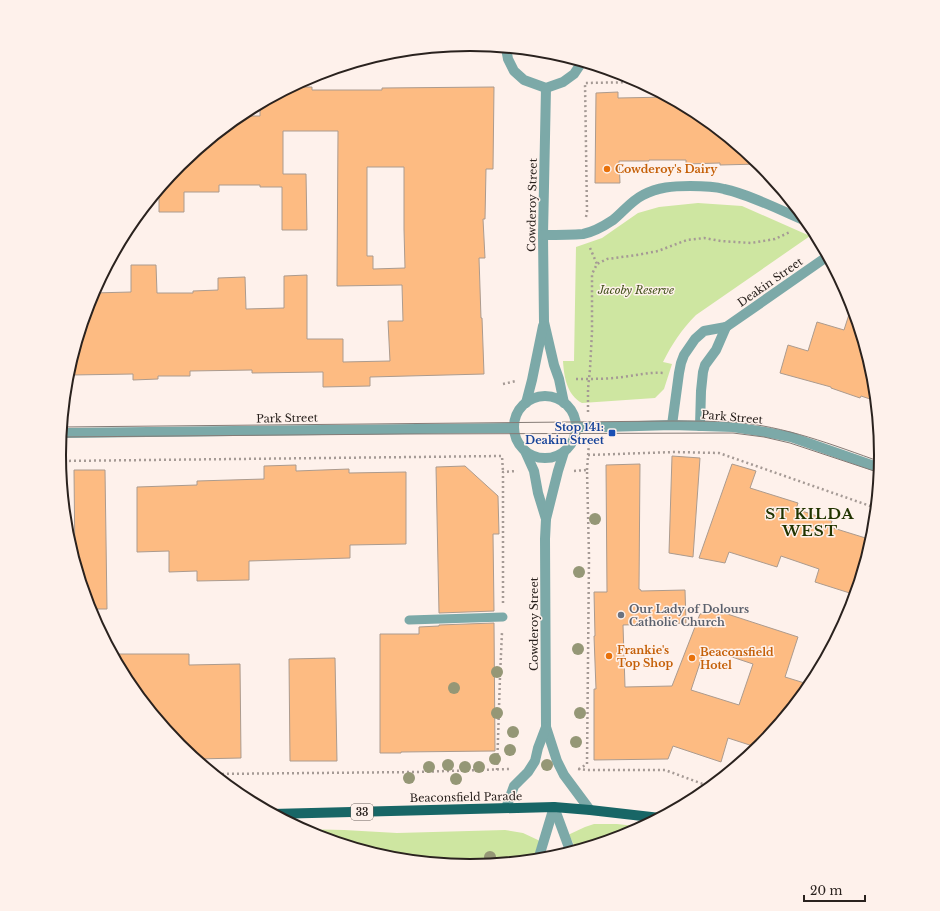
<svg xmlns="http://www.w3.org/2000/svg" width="940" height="911" viewBox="0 0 940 911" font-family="'Libre Baskerville',serif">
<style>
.park{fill:#cee6a1}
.building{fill:#fdbb82;stroke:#ac9b8e;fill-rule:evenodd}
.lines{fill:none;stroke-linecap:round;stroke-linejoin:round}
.path{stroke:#a59a95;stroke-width:2.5;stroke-dasharray:2 3;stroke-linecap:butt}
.lane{stroke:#7ca9a8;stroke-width:9}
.street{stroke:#7ca9a8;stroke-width:10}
.primary{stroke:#186666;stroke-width:10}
.tram{stroke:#857b76;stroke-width:1}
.tree{fill:#959776}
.food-dot{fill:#e8710a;stroke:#fef1eb;stroke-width:1.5}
.transit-dot{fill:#1a4fb4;stroke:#fef1eb;stroke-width:1.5}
.worship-dot{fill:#6b7280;stroke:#fef1eb;stroke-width:1.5}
.labels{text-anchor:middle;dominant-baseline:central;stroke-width:3;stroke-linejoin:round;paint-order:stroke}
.shield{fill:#fef1eb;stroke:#6a605c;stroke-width:1}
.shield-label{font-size:10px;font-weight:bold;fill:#2a221e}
.food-label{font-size:11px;font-weight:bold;fill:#c56008;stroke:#fef1eb;text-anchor:start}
.street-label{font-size:11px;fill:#2a221e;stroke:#fef1eb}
.park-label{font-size:11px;font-style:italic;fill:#3f4e17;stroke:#fef1eb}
.transit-label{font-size:11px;font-weight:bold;fill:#164399;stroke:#fef1eb;text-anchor:end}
.worship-label{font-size:11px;font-weight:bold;fill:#5b616d;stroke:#fef1eb;text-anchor:start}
.district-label{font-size:15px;font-weight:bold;letter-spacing:1px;fill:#213400;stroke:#fef1eb}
.rim{fill:none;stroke:#2a221e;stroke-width:2}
</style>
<rect width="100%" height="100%" fill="#fef1eb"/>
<!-- park -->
<g class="park">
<path d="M698,203L742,206L810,236L696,315C682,329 672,344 663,362L672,364L664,389L655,398L582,403C567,395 564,377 563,361H574L576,247L602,238L638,213L659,207Z"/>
<polygon points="594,824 617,824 644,827 627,836 577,851 569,835 570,834 585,827"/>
<polygon points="300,829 344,830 397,833 505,830 523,833 538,840 539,841 533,861 470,867 389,859 312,836"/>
</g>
<!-- building -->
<g class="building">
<path d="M291,87H312V90H382V88L494,87L493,169H486L485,219H483L485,258H479L481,318H482L484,374L370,377V386L323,387V372L252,373V370L190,371V376H158V379L133,380V374L72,375V357L90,298L93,293L131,292V265H156L157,293H193V291L218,290V278L245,277L246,309L284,308V276L307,275V339H343V362L390,361L388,321H403L402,285L337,286L338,131H283V174H306L307,230H282V187H260V185H219V192H184V212H159V189L179,164L238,116H260V103ZM367,167H404V229L405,268L373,269V256H367Z"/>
<polygon points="618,92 618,98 669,97 699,113 760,164 720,165 720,163 686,164 686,160 649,160 649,161 619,161 620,183 595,183 596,93"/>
<polygon points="852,305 874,375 876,401 861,396 860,398 831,388 831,387 780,373 788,345 808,351 817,322 844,330"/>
<polygon points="672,456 700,458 693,557 669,553"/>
<path d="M640,464L639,589L641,590V591L685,590L686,623L623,625L625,687L672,686L700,614L718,611L798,637L785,677L811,685L761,747L759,748L728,738L721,762L673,746L668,759L594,760V689H596L594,636H595L594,592H607L606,465ZM705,648L753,664L739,705L691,690Z"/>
<polygon points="732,464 756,471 750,488 798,503 796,509 832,521 830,527 872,540 856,595 815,582 819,569 781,556 777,567 729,552 725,563 699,558"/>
<polygon points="296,465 296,471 349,469 349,473 406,472 406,544 350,545 350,558 249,561 249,580 197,581 197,571 169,572 169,551 137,552 137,487 197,485 197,481 264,479 264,466"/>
<polygon points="465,466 498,496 499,534 493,534 494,611 439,613 436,467"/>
<polygon points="74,470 105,470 107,609 89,609 75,564"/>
<polygon points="494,623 495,751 401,752 401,753 380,753 380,634 419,634 419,627 439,626 439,625"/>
<polygon points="112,654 189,654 189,665 240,664 241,758 195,759 193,758 179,746 128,684"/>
<polygon points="335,658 337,761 290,761 289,659"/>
</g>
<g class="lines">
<!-- path -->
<g class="path">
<polyline points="586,217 587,212 585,83 639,82"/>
<polyline points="590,248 597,264"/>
<path d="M576,379C592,379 608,379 623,377C637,375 650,372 664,373"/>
<polyline points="503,384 516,381"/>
<polyline points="588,412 588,389 590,369 592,332 592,274 597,264 607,259 637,255 658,251 687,240 704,238 721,241 751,243 775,239 790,232"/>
<polyline points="588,455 674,452 719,453 876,508"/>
<polyline points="59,461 502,456 503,472"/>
<polyline points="587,470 589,443"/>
<polyline points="574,471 587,470 589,557 587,764 579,769"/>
<polyline points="503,603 503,472 517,471"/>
<polyline points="578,769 587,770 665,770 711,787"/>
<polyline points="497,770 500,677 502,632"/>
<polyline points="212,774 417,772 509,769"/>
</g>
<!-- lane -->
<polyline class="lane" points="409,620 503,617"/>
<!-- street -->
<g class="street">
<polyline points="440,47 495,46"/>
<polyline points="506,48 508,59 514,71 524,80 546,88 563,82 574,74 582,62"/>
<polyline points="546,88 543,235 544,322 554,365 559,379 564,403"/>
<path d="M543,235C556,235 570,235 583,234C593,232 604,226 613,220C623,212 631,201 643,195C658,187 673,186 690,186C701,186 713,186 724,189C751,195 782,211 808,222"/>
<circle cx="545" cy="427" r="31"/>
<polyline points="526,403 532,380 543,326"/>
<polyline points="672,425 679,373 681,363 684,355 695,339 704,331 726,327 828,256"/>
<polyline points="700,426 701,391 703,372 705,365 716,350 726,327"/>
<polyline points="576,427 606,427 672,425 733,427 765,432 791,437 880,468"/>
<polyline points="61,433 514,428"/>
<polyline points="525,451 534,471 538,493 546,519"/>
<polyline points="564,452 558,471 546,519 545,539 546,727 557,761 564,775 590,810"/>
<polyline points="554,807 571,853"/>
<polyline points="506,808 514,786 528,772 535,761 538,748 546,727"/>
<polyline points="538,860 554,807"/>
</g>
<!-- primary -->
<polyline class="primary" points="272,814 554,807 590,810 660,818"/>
<!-- tram -->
<g class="tram">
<path d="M61,427L672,421C692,421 713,421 733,422C785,426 833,445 881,462"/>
<polyline points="60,437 404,434 733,433 764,437 790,443 880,473"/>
</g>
</g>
<!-- trees -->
<g class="tree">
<circle cx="595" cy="519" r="6"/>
<circle cx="579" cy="572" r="6"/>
<circle cx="578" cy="649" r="6"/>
<circle cx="497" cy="672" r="6"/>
<circle cx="454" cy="688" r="6"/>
<circle cx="497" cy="713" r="6"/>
<circle cx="580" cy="713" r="6"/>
<circle cx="513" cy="732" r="6"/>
<circle cx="576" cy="742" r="6"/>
<circle cx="510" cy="750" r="6"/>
<circle cx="495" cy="759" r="6"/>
<circle cx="448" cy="765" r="6"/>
<circle cx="547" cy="765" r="6"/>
<circle cx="429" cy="767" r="6"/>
<circle cx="465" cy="767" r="6"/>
<circle cx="479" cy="767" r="6"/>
<circle cx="409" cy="778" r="6"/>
<circle cx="456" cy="779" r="6"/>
<circle cx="490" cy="857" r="6"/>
</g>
<!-- markers -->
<g class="food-dot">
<circle cx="607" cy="169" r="4"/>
<circle cx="609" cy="656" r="4"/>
<circle cx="692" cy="658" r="4"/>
</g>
<rect class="transit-dot" x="608" y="429" width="8" height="8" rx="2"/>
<circle class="worship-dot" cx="621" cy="615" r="4"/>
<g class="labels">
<!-- shield labels -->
<rect class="shield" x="351" y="804" width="22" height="16" rx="3"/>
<g class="shield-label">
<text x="362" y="812">33</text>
</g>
<!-- food labels -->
<g class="food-label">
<text x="615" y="169">Cowderoy's Dairy</text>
<text x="617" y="650">Frankie's<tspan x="617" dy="13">Top Shop</tspan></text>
<text x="700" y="652">Beaconsfield<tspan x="700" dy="13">Hotel</tspan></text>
</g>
<!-- street labels -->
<g class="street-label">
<text transform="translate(532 205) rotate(-89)">Cowderoy Street</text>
<text transform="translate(770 282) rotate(-35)">Deakin Street</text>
<text transform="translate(732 417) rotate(5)">Park Street</text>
<text transform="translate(287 418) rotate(-1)">Park Street</text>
<text transform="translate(534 624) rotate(-90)">Cowderoy Street</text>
<text transform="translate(466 797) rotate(-1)">Beaconsfield Parade</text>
</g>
<!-- park labels -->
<g class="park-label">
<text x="636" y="290">Jacoby Reserve</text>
</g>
<!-- transit labels -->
<g class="transit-label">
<text x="604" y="427">Stop 141:<tspan x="604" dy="13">Deakin Street</tspan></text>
</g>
<!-- worship labels -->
<g class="worship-label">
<text x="629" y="609">Our Lady of Dolours<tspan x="629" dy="13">Catholic Church</tspan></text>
</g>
<!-- district labels -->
<g class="district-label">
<text x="810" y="513">ST KILDA<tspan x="810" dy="17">WEST</tspan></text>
</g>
</g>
<!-- crop -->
<path d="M0 0H940V911H0ZM66 455a404 404 0 1 1 808 0a404 404 0 1 1-808 0Z" fill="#fef1eb" fill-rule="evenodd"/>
<path class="rim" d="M66 455a404 404 0 1 1 808 0a404 404 0 1 1-808 0Z"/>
<!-- scale -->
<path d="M804 895v6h61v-6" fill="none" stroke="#2a221e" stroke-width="2"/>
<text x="810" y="895" font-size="12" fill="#2a221e" stroke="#fef1eb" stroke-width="3" paint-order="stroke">20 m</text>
</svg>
